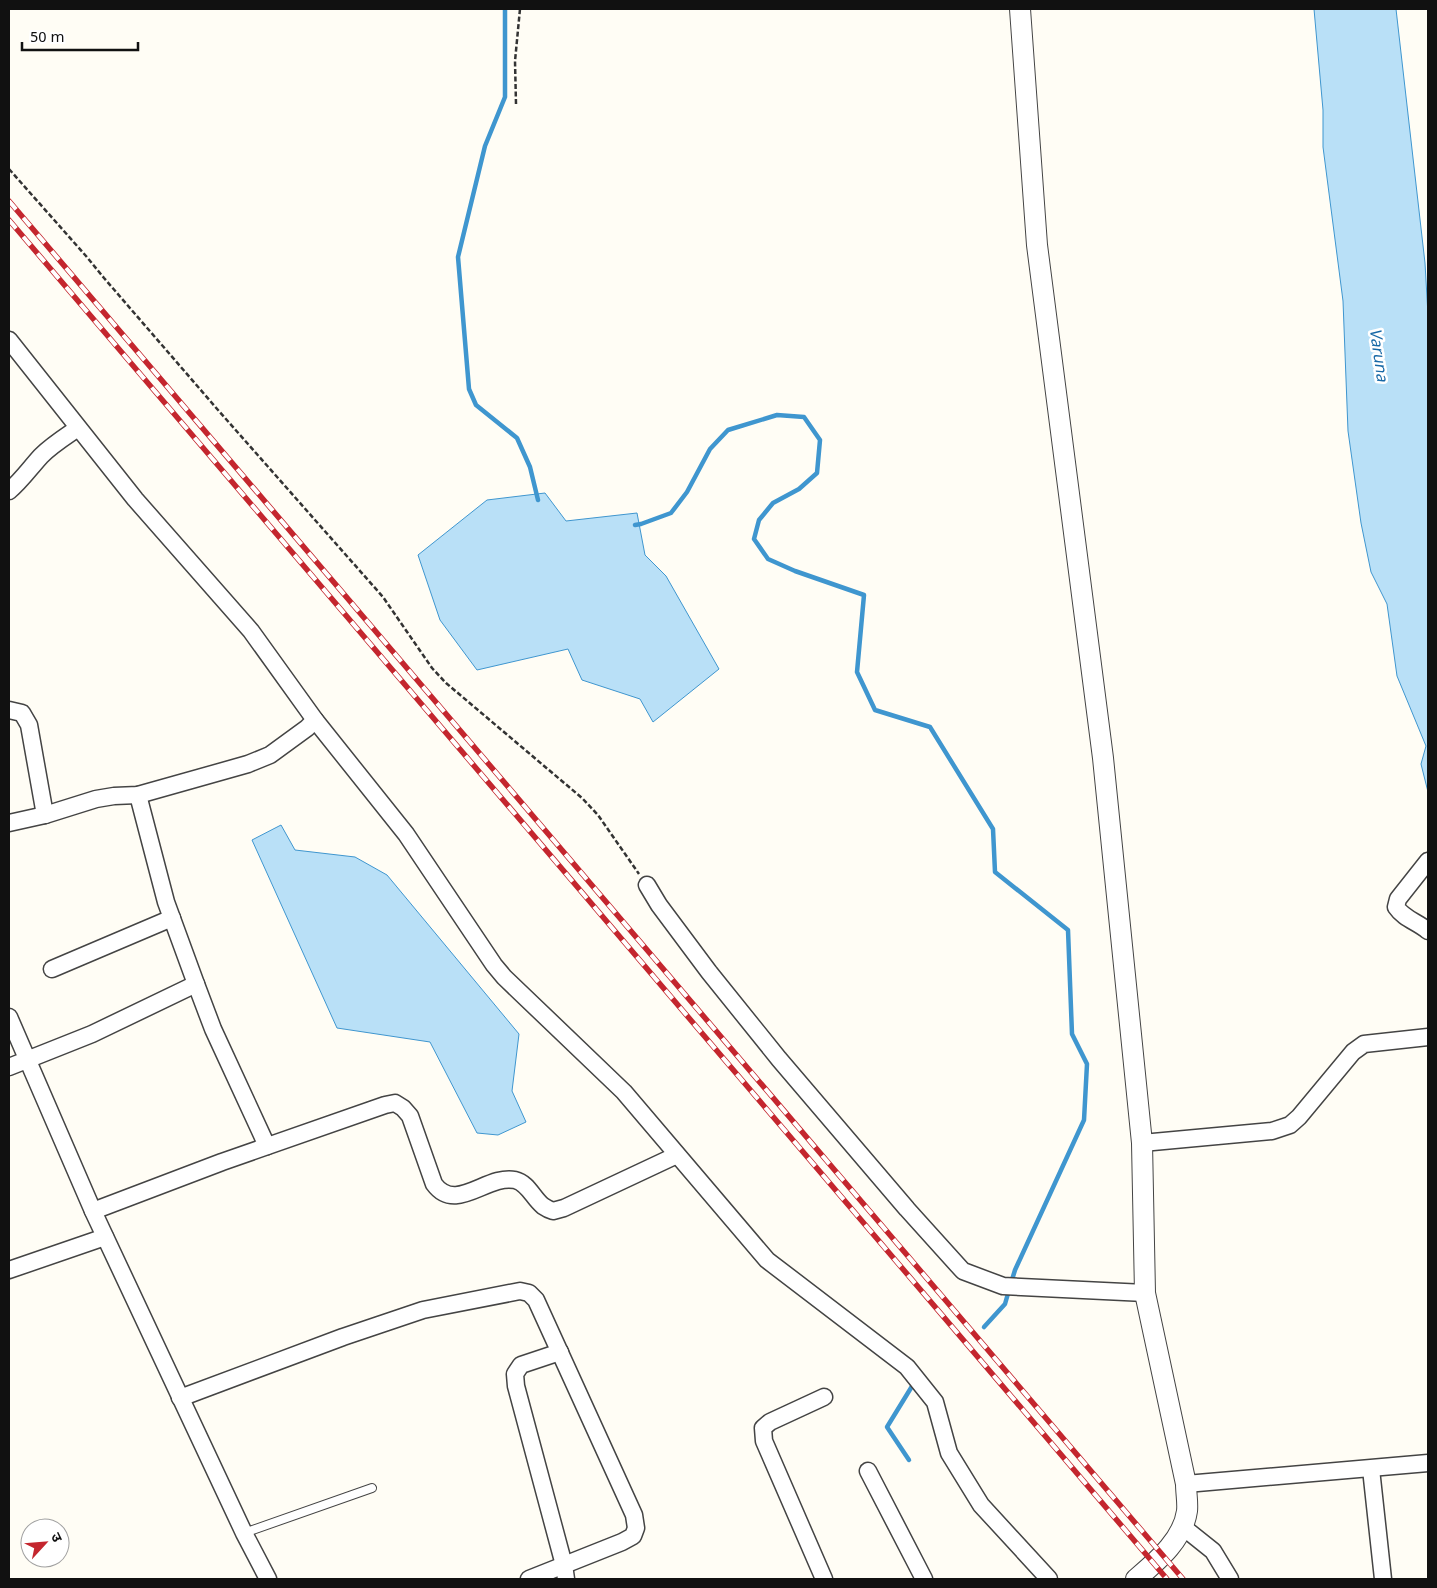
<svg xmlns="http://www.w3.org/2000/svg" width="1437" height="1588" viewBox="0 0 1437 1588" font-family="Georgia,'Noto Sans Devanagari',serif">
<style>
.water{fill:#b9e0f7;stroke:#3f96cf}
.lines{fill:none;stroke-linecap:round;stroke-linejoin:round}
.stream{stroke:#3f96cf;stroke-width:4.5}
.service-casing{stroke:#444;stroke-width:10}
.minor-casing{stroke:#444;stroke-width:19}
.tertiary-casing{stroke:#444;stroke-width:22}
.path{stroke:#333;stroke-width:2.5;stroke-dasharray:5 2.5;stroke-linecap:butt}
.service{stroke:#fff;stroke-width:8}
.minor{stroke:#fff;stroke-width:16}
.tertiary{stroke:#fff;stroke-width:20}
.rail-casing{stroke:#c4262e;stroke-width:5.5}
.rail{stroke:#fff;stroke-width:4;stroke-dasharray:11;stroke-linecap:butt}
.labels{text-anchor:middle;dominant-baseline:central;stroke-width:5;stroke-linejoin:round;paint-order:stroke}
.water-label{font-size:16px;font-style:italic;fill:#1768a6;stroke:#fff}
</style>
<rect width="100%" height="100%" fill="#fffdf5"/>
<!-- water -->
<g class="water">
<polygon points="1314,9 1396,9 1425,263 1428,315 1428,792 1421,764 1426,746 1397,676 1387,604 1371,572 1361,523 1348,431 1343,301 1323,147 1323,110"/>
<polygon points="545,493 566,521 637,513 645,555 666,576 719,669 653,722 640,699 582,680 568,649 477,670 440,620 418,555 487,500"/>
<polygon points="281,825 295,850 355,857 387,875 519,1034 512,1091 526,1122 498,1135 477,1133 430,1042 337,1028 252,840"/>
</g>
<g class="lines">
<!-- stream -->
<g class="stream">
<polyline points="505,9 505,97 485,146 458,257 469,389 476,405 517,438 530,467 538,500"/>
<polyline points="635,525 641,524 671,513 687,492 710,449 728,430 777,415 804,417 820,440 817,473 799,489 773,503 759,520 754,539 768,559 795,571 864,595 857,672 875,710 930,727 993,829 995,872 1068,930 1072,1034 1087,1064 1084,1120 1015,1270 1011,1283"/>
<polyline points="984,1327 1005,1304 1009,1290"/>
<polyline points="909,1460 887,1427 914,1383"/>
</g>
<!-- service casing -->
<g class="service-casing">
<polyline id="service" points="244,1533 372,1488"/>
</g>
<!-- minor casing -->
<g class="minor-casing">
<g id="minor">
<polyline points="9,340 135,499 251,631 315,720 406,834 494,965 504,977 624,1092 767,1260 907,1367 935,1402 949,1453 981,1505 1049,1579"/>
<path d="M9,491C21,481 30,468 41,456C52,445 65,437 78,428"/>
<polyline points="9,710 22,713 29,725 45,815"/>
<polyline points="138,795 166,902 196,984 213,1029 267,1146"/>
<polyline points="9,823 45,815 96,799 114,796 138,795 248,764 270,755 307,728 315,720"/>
<path d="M1428,861L1398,899L1396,907C1404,919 1418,922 1428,931"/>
<polyline points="647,885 659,905 709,972 779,1059 907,1209 963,1271 1003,1286 1145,1293"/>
<polyline points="52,969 172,918"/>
<polyline points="9,1017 93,1211 244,1533 268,1579"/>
<polyline points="9,1067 92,1034 196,984"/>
<polyline points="1142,1143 1272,1131 1290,1125 1299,1117 1353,1052 1364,1044 1428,1037"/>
<path d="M93,1211L222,1162L385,1105L395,1103L403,1108L410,1116L434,1184C456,1214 487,1174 515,1180C528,1183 533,1198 543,1206C546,1208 550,1210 553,1211L564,1208L677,1155"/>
<polyline points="9,1270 105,1237"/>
<polyline points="560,1352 521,1365 515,1374 516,1386 564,1565 566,1579"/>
<polyline points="824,1397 770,1422 763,1428 764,1441 824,1579"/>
<polyline points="180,1398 343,1337 423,1310 520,1291 529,1293 536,1300 634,1515 636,1528 633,1536 622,1542 529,1579"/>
<polyline points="1371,1469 1383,1579"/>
<polyline points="868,1471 924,1579"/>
<polyline points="1186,1484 1428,1463"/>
<polyline points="1183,1527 1213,1551 1230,1579"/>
</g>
</g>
<!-- tertiary casing -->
<g class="tertiary-casing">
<path id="tertiary" d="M1020,9L1037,245L1103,758L1142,1143L1145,1293L1186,1484C1186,1493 1188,1503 1187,1511C1183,1540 1157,1561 1136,1579"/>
</g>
<!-- path -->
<g class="path">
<polyline points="516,104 515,61 520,9"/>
<polyline points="9,169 86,256 104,278 218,410 383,597 432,668 446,683 582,798 598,815 639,874"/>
</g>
<!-- service -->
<use href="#service" class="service"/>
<!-- minor -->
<use href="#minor" class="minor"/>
<!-- tertiary -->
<use href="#tertiary" class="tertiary"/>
<!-- rail casing -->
<g class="rail-casing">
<g id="rail">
<polyline points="9,201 1183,1579"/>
<polyline points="9,220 1167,1579"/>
</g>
</g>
<!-- rail -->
<use href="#rail" class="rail"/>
</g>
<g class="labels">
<!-- water labels -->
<g class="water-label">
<text transform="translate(1377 355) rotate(82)">Varuna</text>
</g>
</g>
<!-- border -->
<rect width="1437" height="1588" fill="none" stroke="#111111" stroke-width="20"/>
<!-- north arrow -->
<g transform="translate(45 1543) rotate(64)"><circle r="24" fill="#ffffff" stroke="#a0a0a0"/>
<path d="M0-4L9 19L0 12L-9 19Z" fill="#c4262e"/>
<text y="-8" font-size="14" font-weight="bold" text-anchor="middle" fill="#111111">उ</text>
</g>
<!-- scale -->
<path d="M22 42v8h116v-8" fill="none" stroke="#111111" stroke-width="2.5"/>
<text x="30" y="42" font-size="15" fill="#111111" stroke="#ffffff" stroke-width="4" paint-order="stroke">50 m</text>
</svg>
